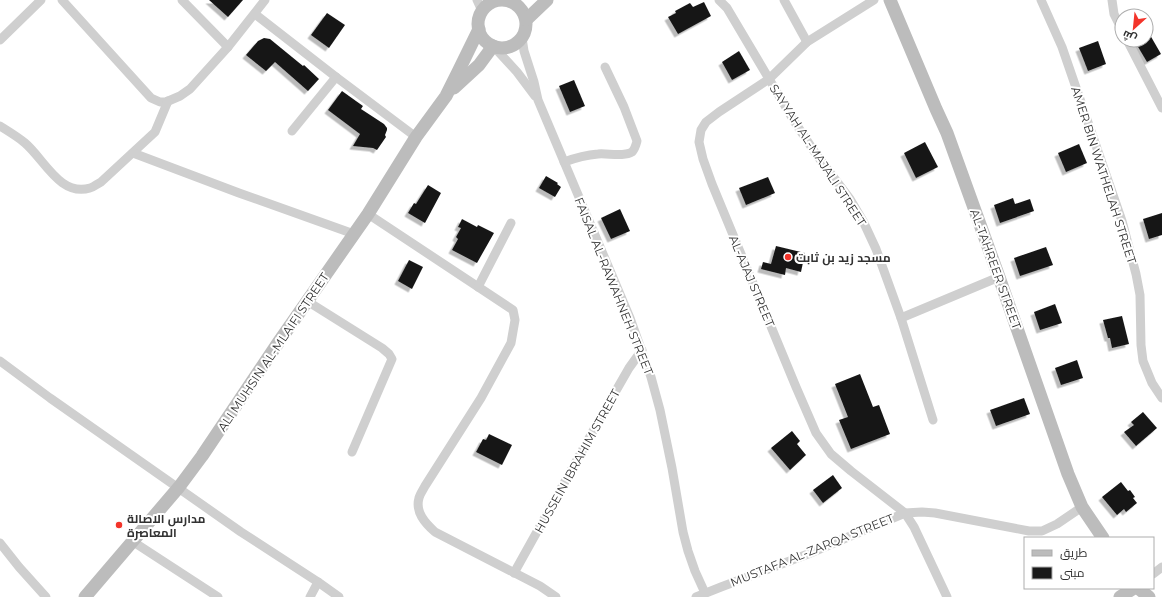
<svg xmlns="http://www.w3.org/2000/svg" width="1162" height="597" viewBox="0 0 1162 597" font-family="Montserrat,Cairo,sans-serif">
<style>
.building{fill:#191919;filter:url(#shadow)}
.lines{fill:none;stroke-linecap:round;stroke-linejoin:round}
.street{stroke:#cfcfcf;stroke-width:9}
.secondary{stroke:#bcbcbc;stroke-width:13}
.poi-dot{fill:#f3342a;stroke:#fff;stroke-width:1.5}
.labels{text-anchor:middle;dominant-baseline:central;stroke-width:4;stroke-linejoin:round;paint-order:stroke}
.street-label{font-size:12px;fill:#323232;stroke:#fff}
.poi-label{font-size:12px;font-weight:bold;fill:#323232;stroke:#fff;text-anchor:start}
</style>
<defs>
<filter id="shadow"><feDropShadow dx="-3.5" dy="3.5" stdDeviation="0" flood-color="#0004"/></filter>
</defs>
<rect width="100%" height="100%" fill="#fff"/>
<!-- building -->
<g class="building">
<polygon points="209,0 243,0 228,17"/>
<polygon points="704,2 711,16 678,34 668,17 676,13 675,11 690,3 693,7"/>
<polygon points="327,13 345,25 329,48 311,35"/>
<polygon points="1146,28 1161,54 1147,62 1134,40 1146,40"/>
<polygon points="264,38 270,39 303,66 304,65 319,79 308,91 275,62 266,71 246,55 258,41"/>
<polygon points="1098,41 1106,64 1088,71 1079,48"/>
<polygon points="739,51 750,70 732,80 722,62"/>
<polygon points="574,80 585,106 570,112 559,86"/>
<polygon points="342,91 363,106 361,109 384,124 387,128 387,130 385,135 386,137 377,150 373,148 353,146 360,134 328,110"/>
<polygon points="925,142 938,167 916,178 904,153"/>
<polygon points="1079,144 1087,163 1066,172 1058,153"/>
<polygon points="546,176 558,183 557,184 561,187 555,197 539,188"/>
<polygon points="768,177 775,193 746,205 739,188"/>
<polygon points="428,185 441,193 425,223 408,213 414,203 416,204"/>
<polygon points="1013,198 1015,204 1030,199 1034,211 1000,223 994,205"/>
<polygon points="620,209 630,231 611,239 601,218"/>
<polygon points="1162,213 1162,235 1149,239 1143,219"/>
<polygon points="462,219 477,227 478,225 494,233 477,263 452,250 458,239 456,237 461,228 458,227"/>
<polygon points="776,246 805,253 801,272 786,268 785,275 761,269 763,262 771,264"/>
<polygon points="1046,247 1053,265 1020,276 1014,258"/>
<polygon points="409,260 423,267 412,289 398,281"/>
<polygon points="1055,304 1062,323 1040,330 1034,312"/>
<polygon points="1122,316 1129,344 1112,348 1110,338 1108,338 1103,320"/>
<polygon points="1077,360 1083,378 1061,385 1055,368"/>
<polygon points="860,374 873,407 879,405 890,434 851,449 839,420 848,417 835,384"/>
<polygon points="1024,398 1030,414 996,426 990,410"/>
<polygon points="1143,412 1157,428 1136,446 1124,432 1134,425 1131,422"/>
<polygon points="792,431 800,441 797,444 806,455 790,470 771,448"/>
<polygon points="489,434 512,445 502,465 476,452 483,439 486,440"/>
<polygon points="833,475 842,488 823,503 813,490"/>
<polygon points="1121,482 1128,491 1130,490 1135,497 1133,498 1137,503 1126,512 1124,509 1117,515 1102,497"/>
</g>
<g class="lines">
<!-- street -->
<g class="street">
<polyline points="62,0 151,98 160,102 166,102 180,96 190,89 228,47 265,0"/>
<polyline points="182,0 228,47"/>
<polyline points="477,0 482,11"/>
<polyline points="719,0 727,8 794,121 816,154 850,199 863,221 876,249 901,318 933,420"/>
<polyline points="784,0 807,42"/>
<polyline points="874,0 807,42 769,79 719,112 706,122 701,130 699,142 703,159 712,184 796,387 816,433 831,454 851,471 905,513 914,527 947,597"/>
<polyline points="1041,0 1062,47 1122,221 1136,274 1140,295 1141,345 1143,361 1152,383 1162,398"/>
<polyline points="1112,0 1114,14 1122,30"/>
<polyline points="255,14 336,77 416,137"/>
<polyline points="522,38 524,51 534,82 538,100 630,318 651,377 660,410 672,468 683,532 688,551 695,571 705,593"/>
<polyline points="0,40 41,0"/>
<polyline points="1127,40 1162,108"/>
<polyline points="494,47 517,72 535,96"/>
<path d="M0,126C8,131 18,137 25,143C44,159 60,197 90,188C94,187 97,184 101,182L155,132L168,101"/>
<polyline points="292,131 336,77"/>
<polyline points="133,153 239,193 354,234"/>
<path d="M564,162C575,158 586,155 598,154C607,153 624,157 632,152C635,149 636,145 637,141L624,107L605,67"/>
<path d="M368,214L513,310L515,320L511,343L481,398L425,486C423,490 420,494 419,498C415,512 425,523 435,532L540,586L556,597"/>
<polyline points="478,287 511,223"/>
<polyline points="307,301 382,348 389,354 392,359 352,452"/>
<polyline points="901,318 999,277"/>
<polyline points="0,361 50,398 241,532 318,582 339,597"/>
<polyline points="132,541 218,597"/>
<polyline points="0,543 19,567 46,597"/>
<polyline points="514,573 602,415 629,368 642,350"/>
<polyline points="1153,574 1162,567"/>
<polyline points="310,597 318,582"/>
<polyline points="696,597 721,587 808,554 905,513 922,512 935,513 1029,531 1042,531 1057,524 1082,507"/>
</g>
<!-- secondary -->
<g class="secondary">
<polyline points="890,0 936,109 947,133 999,277 1068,474 1082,507 1103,538"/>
<circle cx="502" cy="24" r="24"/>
<polyline points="526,20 547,0"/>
<polyline points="454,88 479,65 493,46"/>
<polyline points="1138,588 1149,597"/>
<polyline points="85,597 179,487 202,456 278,343 368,214 416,137 446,96 458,72 479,29"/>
<polyline points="1120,597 1134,588"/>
</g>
</g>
<!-- markers -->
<g class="poi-dot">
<circle cx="788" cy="257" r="4"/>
<circle cx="119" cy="525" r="4"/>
</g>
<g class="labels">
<!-- street labels -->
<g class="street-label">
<text transform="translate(818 155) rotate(57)">SAYYAH AL-MAJALI STREET</text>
<text transform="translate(1104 175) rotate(72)">AMER BIN WATHELAH STREET</text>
<text transform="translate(996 269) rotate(70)">AL-TAHREER STREET</text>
<text transform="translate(752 281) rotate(67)">AL-AJAJ STREET</text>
<text transform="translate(614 286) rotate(68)">FAISAL AL-RAWAHNEH STREET</text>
<text transform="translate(273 352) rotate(-56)">ALI MUHSIN AL-MLAIFI STREET</text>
<text transform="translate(577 461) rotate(-61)">HUSSEIN IBRAHIM STREET</text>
<text transform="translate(812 550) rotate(-22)">MUSTAFA AL-ZARQA STREET</text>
</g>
<!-- poi labels -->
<g class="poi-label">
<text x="796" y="257">مسجد زيد بن ثابت</text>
<text x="127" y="518">مدارس الاصالة<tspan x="127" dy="14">المعاصرة</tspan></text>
</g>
</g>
<!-- legend -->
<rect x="1024" y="537" width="130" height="52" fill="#ffffff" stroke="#adadad"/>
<rect x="1032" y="550" width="20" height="6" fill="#bcbcbc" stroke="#adadad"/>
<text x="1060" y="557" font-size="12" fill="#323232">طريق</text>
<rect x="1032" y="567" width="20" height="12" fill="#191919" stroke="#adadad"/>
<text x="1060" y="577" font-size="12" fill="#323232">مبنى</text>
<!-- north arrow -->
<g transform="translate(1134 28) rotate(207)"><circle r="19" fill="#ffffff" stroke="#adadad"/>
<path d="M0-3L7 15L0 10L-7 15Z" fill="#f3342a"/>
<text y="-6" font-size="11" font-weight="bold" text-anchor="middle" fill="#323232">ش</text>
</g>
</svg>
